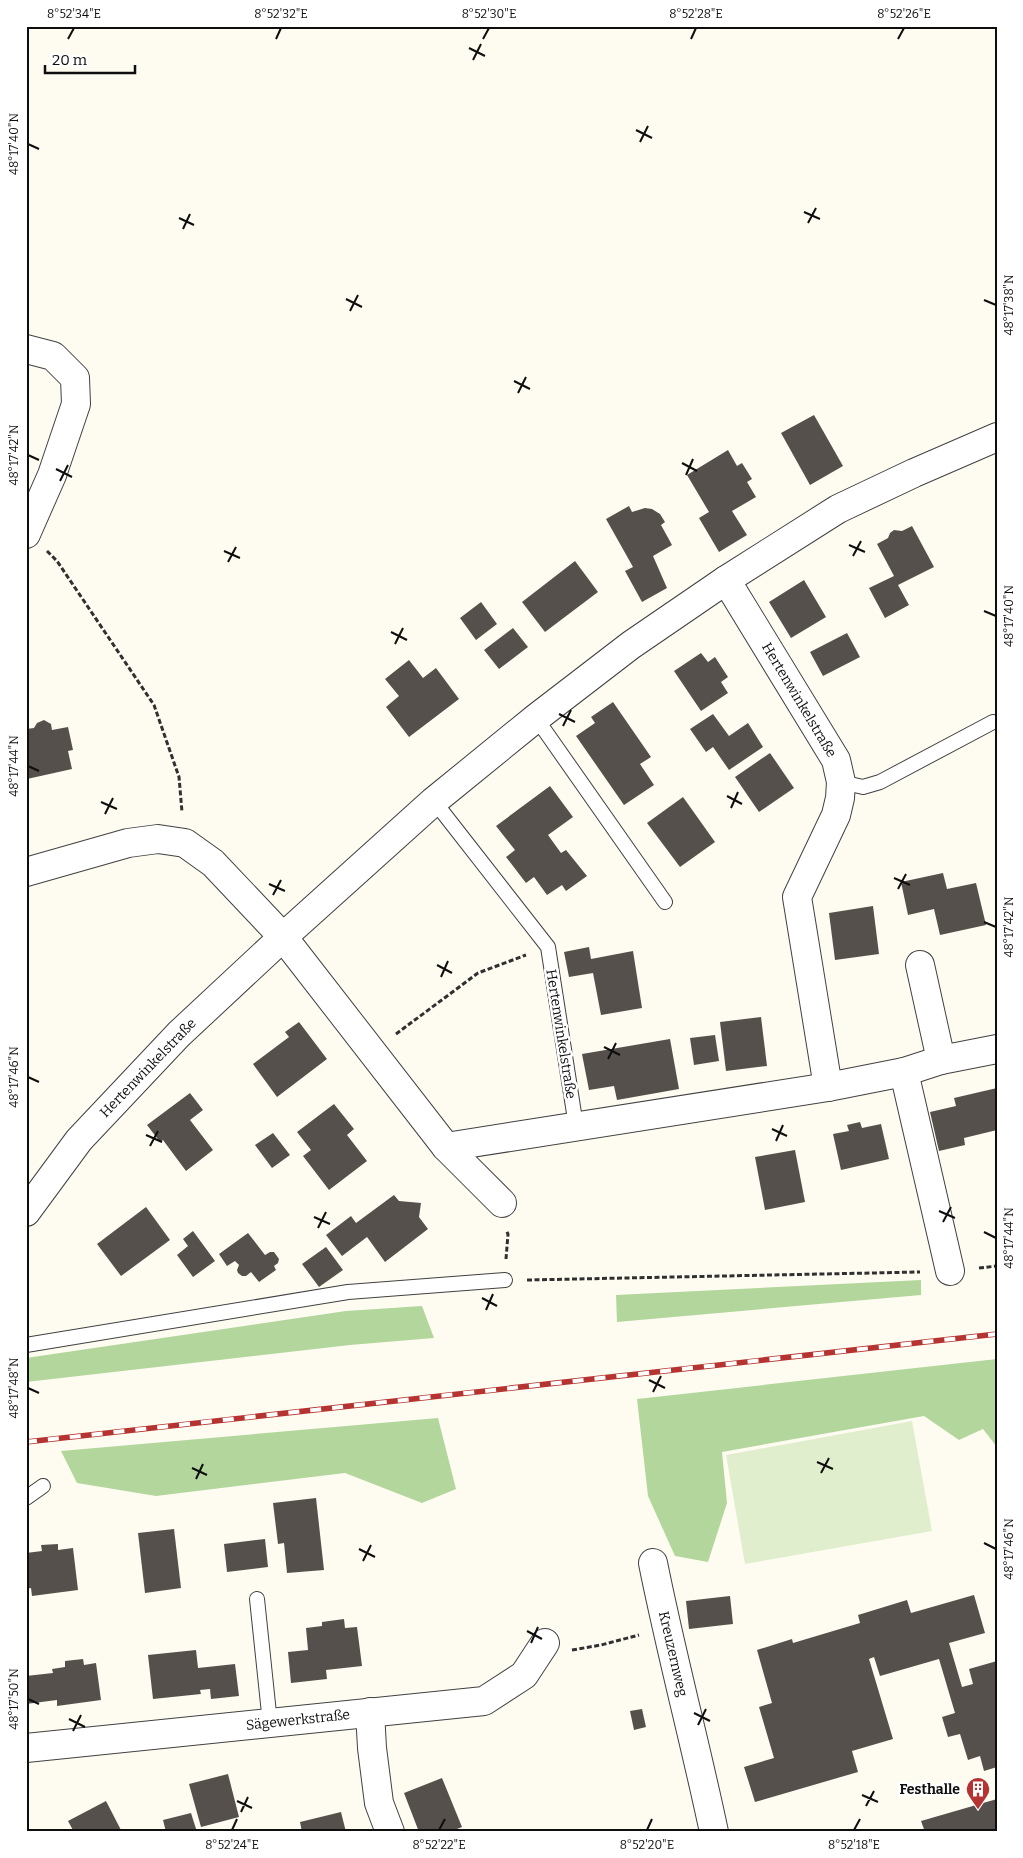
<svg xmlns="http://www.w3.org/2000/svg" width="1023" height="1858" viewBox="0 0 1023 1858" font-family="Bitter,serif">
<style>
.forest{fill:#b3d69d}
.pitch{fill:#e1eece}
.building{fill:#56504c}
.lines{fill:none;stroke-linecap:round;stroke-linejoin:round}
.service-casing{stroke:#414141;stroke-width:16}
.minor-casing{stroke:#414141;stroke-width:30}
.path{stroke:#303030;stroke-width:3;stroke-dasharray:5 2.5;stroke-linecap:butt}
.service{stroke:#fff;stroke-width:14}
.minor{stroke:#fff;stroke-width:28}
.rail-casing{stroke:#b53330;stroke-width:5.5}
.rail{stroke:#fff;stroke-width:4;stroke-dasharray:11;stroke-linecap:butt}
.ticks{fill:none;stroke:#0e0e0e;stroke-width:2}
.labels{text-anchor:middle;dominant-baseline:central;stroke-width:5;stroke-linejoin:round;paint-order:stroke}
.street-label{font-size:14px;fill:#0e0e0e;stroke:#fff}
.poi-label{font-size:14px;font-weight:bold;fill:#0e0e0e;stroke:#fff;text-anchor:end}
.neatline{fill:none;stroke:#0e0e0e;stroke-width:2}
.ticks-label{font-size:12px;text-anchor:middle;fill:#0e0e0e}
</style>
<rect width="100%" height="100%" fill="#fefcf1"/>
<!-- forest -->
<g class="forest">
<polygon points="921,1280 921,1295 617,1322 616,1295"/>
<polygon points="422,1306 434,1338 350,1345 26,1382 26,1358 346,1311"/>
<polygon points="997,1359 997,1447 983,1429 959,1440 924,1416 722,1452 727,1503 708,1562 675,1556 648,1496 637,1399"/>
<polygon points="438,1418 456,1489 422,1503 345,1473 156,1496 77,1483 61,1451"/>
</g>
<!-- pitch -->
<polygon class="pitch" points="912,1421 932,1531 745,1564 726,1455"/>
<!-- building -->
<g class="building">
<polygon points="814,415 843,466 810,485 781,433"/>
<polygon points="728,450 737,466 742,463 752,479 747,482 756,497 732,511 747,535 719,552 699,518 709,512 687,475"/>
<polygon points="629,506 632,512 645,508 652,509 660,514 665,522 661,525 672,545 653,556 667,588 642,602 625,571 633,567 606,519"/>
<polygon points="912,526 934,567 898,585 909,605 885,618 869,588 894,576 877,544 888,538 890,533 894,530 902,531"/>
<polygon points="575,561 598,592 545,632 522,602"/>
<polygon points="804,580 826,617 791,638 769,602"/>
<polygon points="481,602 497,624 476,640 460,618"/>
<polygon points="513,628 528,647 499,669 484,650"/>
<polygon points="847,633 860,657 823,676 810,652"/>
<polygon points="701,653 708,662 715,657 728,677 721,682 728,693 701,711 674,671"/>
<polygon points="409,660 423,678 436,668 459,699 409,737 386,707 399,696 385,679"/>
<polygon points="613,702 651,757 640,764 654,785 624,805 576,736 595,723 591,717"/>
<polygon points="713,714 729,736 748,723 763,747 729,770 713,747 706,752 690,729"/>
<polygon points="44,720 51,724 52,730 68,727 73,750 68,751 72,769 27,779 26,729 34,728 37,723"/>
<polygon points="770,753 794,788 759,812 735,777"/>
<polygon points="550,786 573,817 548,835 561,853 566,850 587,876 566,891 562,885 547,895 534,877 526,883 506,857 515,850 496,826"/>
<polygon points="683,797 715,842 680,867 647,823"/>
<polygon points="943,873 947,889 976,883 986,925 940,935 934,909 908,915 901,882"/>
<polygon points="873,906 879,954 835,960 829,913"/>
<polygon points="589,947 591,959 633,951 642,1008 601,1015 593,973 569,977 564,952"/>
<polygon points="761,1017 767,1066 726,1071 720,1022"/>
<polygon points="299,1022 327,1059 277,1097 253,1064 289,1037 285,1032"/>
<polygon points="715,1035 719,1061 694,1065 690,1038"/>
<polygon points="670,1039 679,1089 617,1100 614,1086 589,1090 582,1054"/>
<polygon points="997,1088 997,1130 964,1138 965,1145 939,1151 930,1112 956,1106 954,1098"/>
<polygon points="190,1093 203,1110 190,1120 213,1150 186,1171 163,1140 160,1142 147,1125"/>
<polygon points="334,1104 354,1129 347,1135 367,1161 329,1190 303,1156 311,1150 297,1132"/>
<polygon points="860,1122 862,1128 881,1124 889,1159 841,1170 833,1134 849,1131 847,1125"/>
<polygon points="273,1133 290,1155 272,1168 255,1145"/>
<polygon points="795,1150 805,1202 765,1210 755,1157"/>
<polygon points="394,1195 399,1201 421,1203 419,1217 428,1229 385,1262 367,1237 342,1256 326,1235 351,1216 356,1223"/>
<polygon points="146,1207 170,1240 121,1276 97,1244"/>
<polygon points="193,1231 215,1261 193,1277 177,1255 188,1246 183,1239"/>
<polygon points="248,1233 265,1255 270,1252 274,1252 279,1259 278,1263 274,1266 276,1270 259,1282 251,1272 246,1276 242,1276 238,1273 237,1270 239,1265 235,1261 227,1266 219,1254"/>
<polygon points="326,1247 343,1270 319,1287 302,1264"/>
<polygon points="316,1498 324,1570 287,1573 284,1543 278,1544 273,1503"/>
<polygon points="174,1529 181,1588 145,1593 138,1533"/>
<polygon points="265,1539 268,1567 227,1572 224,1544"/>
<polygon points="58,1544 58,1550 73,1548 78,1590 32,1596 31,1588 26,1589 26,1553 42,1551 41,1545"/>
<polygon points="974,1595 985,1633 949,1643 962,1687 973,1684 969,1669 997,1661 997,1767 984,1771 980,1756 968,1760 960,1734 948,1737 942,1717 955,1713 939,1659 880,1676 874,1657 869,1659 893,1739 852,1751 858,1772 755,1802 744,1767 774,1758 759,1707 772,1703 757,1650 792,1639 793,1643 860,1623 858,1615 907,1600 911,1613"/>
<polygon points="730,1596 733,1624 689,1629 686,1601"/>
<polygon points="344,1619 345,1628 357,1627 362,1666 326,1670 327,1679 291,1683 288,1652 308,1650 306,1628 322,1626 322,1622"/>
<polygon points="196,1650 198,1668 235,1664 239,1696 211,1699 210,1689 200,1690 201,1694 153,1699 148,1655"/>
<polygon points="83,1659 84,1665 96,1663 101,1700 57,1706 57,1700 26,1704 26,1676 53,1673 52,1669 65,1667 65,1661"/>
<polygon points="642,1709 646,1727 634,1730 630,1711"/>
<polygon points="228,1774 239,1817 201,1827 189,1784"/>
<polygon points="442,1778 462,1827 457,1829 459,1832 419,1832 404,1793"/>
<polygon points="997,1799 997,1832 925,1832 921,1821"/>
<polygon points="106,1801 122,1832 74,1832 68,1821"/>
<polygon points="341,1812 346,1832 302,1832 300,1822"/>
<polygon points="191,1813 197,1832 166,1832 163,1820"/>
</g>
<g class="lines">
<!-- service casing -->
<g class="service-casing">
<g id="service">
<polyline points="536,718 665,902"/>
<polyline points="841,782 863,787 880,782 993,722"/>
<polyline points="434,801 548,947 576,1126"/>
<polyline points="26,1345 348,1292 505,1280"/>
<polyline points="26,1498 43,1486"/>
<polyline points="257,1599 270,1723"/>
</g>
</g>
<!-- minor casing -->
<g class="minor-casing">
<g id="minor">
<polyline points="26,349 53,356 75,378 76,404 52,475 26,534"/>
<polyline points="726,580 836,760 841,782 840,798 836,815 797,897 828,1087"/>
<polyline points="26,872 128,843 158,839 185,843 213,863 283,937 446,1147 502,1203"/>
<polyline points="920,965 941,1060"/>
<polyline points="904,1072 950,1271"/>
<polyline points="446,1147 828,1087 904,1072 941,1060 997,1049"/>
<polyline points="26,1212 79,1140 179,1034 283,937 434,801 536,718 631,645 726,580 838,509 914,473 997,437"/>
<path d="M653,1563C671,1653 695,1742 714,1832"/>
<polyline points="370,1712 372,1748 379,1803 390,1832"/>
<polyline points="26,1748 484,1701 524,1675 545,1643"/>
</g>
</g>
<!-- path -->
<g class="path">
<polyline points="47,551 57,561 154,705 179,777 182,812"/>
<polyline points="396,1034 478,973 526,955"/>
<polyline points="506,1259 508,1234 506,1230"/>
<polyline points="979,1268 997,1266"/>
<polyline points="527,1280 920,1272"/>
<polyline points="572,1650 601,1645 639,1635"/>
</g>
<!-- service -->
<use href="#service" class="service"/>
<!-- minor -->
<use href="#minor" class="minor"/>
<!-- rail casing -->
<g class="rail-casing">
<polyline id="rail" points="26,1442 997,1334"/>
</g>
<!-- rail -->
<use href="#rail" class="rail"/>
</g>
<!-- ticks -->
<path class="ticks" d="M68,39L74,28M276,39L281,28M483,39L489,28M691,39L696,28M898,39L904,28M469,48L485,56M473,60L481,44M636,130L652,138M640,142L648,126M28,144L39,149M804,212L820,219M179,218L194,225M808,223L816,208M183,229L190,214M346,299L362,307M984,300L996,305M350,311L358,295M514,381L530,389M518,393L526,377M28,455L39,460M682,463L697,471M56,469L72,477M686,475L693,459M60,481L68,465M849,545L865,552M224,551L240,558M853,556L861,541M228,562L236,547M984,611L996,616M391,632L407,640M395,644L403,628M559,714L575,722M563,726L571,710M28,766L39,771M727,796L742,804M101,802L117,809M731,808L738,792M105,814L113,798M894,878L910,885M269,884L285,891M898,889L906,874M273,895L281,880M984,922L996,927M437,965L452,973M441,977L448,961M604,1047L620,1055M608,1059L616,1043M28,1077L39,1082M772,1129L787,1136M146,1135L162,1142M776,1141L783,1125M150,1146L158,1131M939,1211L955,1218M314,1217L330,1224M943,1222L951,1207M318,1228L326,1212M984,1232L996,1238M482,1298L497,1306M486,1310L493,1294M649,1380L665,1388M28,1388L39,1393M653,1392L661,1376M817,1462L833,1469M192,1468L207,1475M821,1473L829,1458M196,1479L203,1464M984,1543L996,1549M359,1549L375,1557M363,1561L371,1545M527,1631L542,1639M531,1643L538,1627M28,1699L39,1704M694,1713L710,1721M69,1719L85,1727M698,1725L706,1709M73,1731L81,1715M862,1795L878,1802M237,1801L252,1808M866,1806L874,1791M241,1812L248,1797M232,1830L237,1819M439,1830L445,1819M647,1830L652,1819M854,1830L860,1819"/>
<!-- icons -->
<defs>
<g id="building-pin" transform="scale(1.25)"><path d="M0 17L-7.5 6A9.5 9.5 0 1 1 7.5 6Z" fill="#b53330" stroke="#fff"/><path d="M-4-6H4V6H1V3H-1V6H-4ZM-2.5-4.3h1.7v1.8h-1.7ZM.8-4.3h1.7v1.8H.8ZM-2.5-1h1.7V.8h-1.7ZM.8-1h1.7V.8H.8Z" fill="#fff"/></g>
</defs>
<g fill-rule="evenodd">
<use href="#building-pin" x="978" y="1789"/>
</g>
<g class="labels">
<!-- street labels -->
<g class="street-label">
<text transform="translate(799 700) rotate(59)">Hertenwinkelstraße</text>
<text transform="translate(561 1034) rotate(81)">Hertenwinkelstraße</text>
<text transform="translate(148 1068) rotate(-46)">Hertenwinkelstraße</text>
<text transform="translate(673 1654) rotate(77)">Kreuzernweg</text>
<text transform="translate(298 1720) rotate(-6)">Sägewerkstraße</text>
</g>
<!-- poi labels -->
<g class="poi-label">
<text x="960" y="1789">Festhalle</text>
</g>
</g>
<!-- border -->
<rect width="1023" height="1858" fill="none" stroke="#ffffff" stroke-width="55"/>
<!-- scale -->
<path d="M45 65v8h90v-8" fill="none" stroke="#0e0e0e" stroke-width="2.5"/>
<text x="52" y="65" font-size="15" fill="#0e0e0e" stroke="#ffffff" stroke-width="4" paint-order="stroke">20 m</text>
<rect x="28" y="28" width="968" height="1802" class="neatline"/>
<g class="ticks-label">
<text x="74" y="18">8°52'34"E</text>
<text x="281" y="18">8°52'32"E</text>
<text x="489" y="18">8°52'30"E</text>
<text x="696" y="18">8°52'28"E</text>
<text x="904" y="18">8°52'26"E</text>
<text transform="translate(14 144) rotate(-90)" y="4">48°17'40"N</text>
<text transform="translate(1009 305) rotate(-90)" y="4">48°17'38"N</text>
<text transform="translate(14 455) rotate(-90)" y="4">48°17'42"N</text>
<text transform="translate(1009 616) rotate(-90)" y="4">48°17'40"N</text>
<text transform="translate(14 766) rotate(-90)" y="4">48°17'44"N</text>
<text transform="translate(1009 927) rotate(-90)" y="4">48°17'42"N</text>
<text transform="translate(14 1077) rotate(-90)" y="4">48°17'46"N</text>
<text transform="translate(1009 1238) rotate(-90)" y="4">48°17'44"N</text>
<text transform="translate(14 1388) rotate(-90)" y="4">48°17'48"N</text>
<text transform="translate(1009 1549) rotate(-90)" y="4">48°17'46"N</text>
<text transform="translate(14 1699) rotate(-90)" y="4">48°17'50"N</text>
<text x="232" y="1849">8°52'24"E</text>
<text x="439" y="1849">8°52'22"E</text>
<text x="647" y="1849">8°52'20"E</text>
<text x="854" y="1849">8°52'18"E</text>
</g>
</svg>
